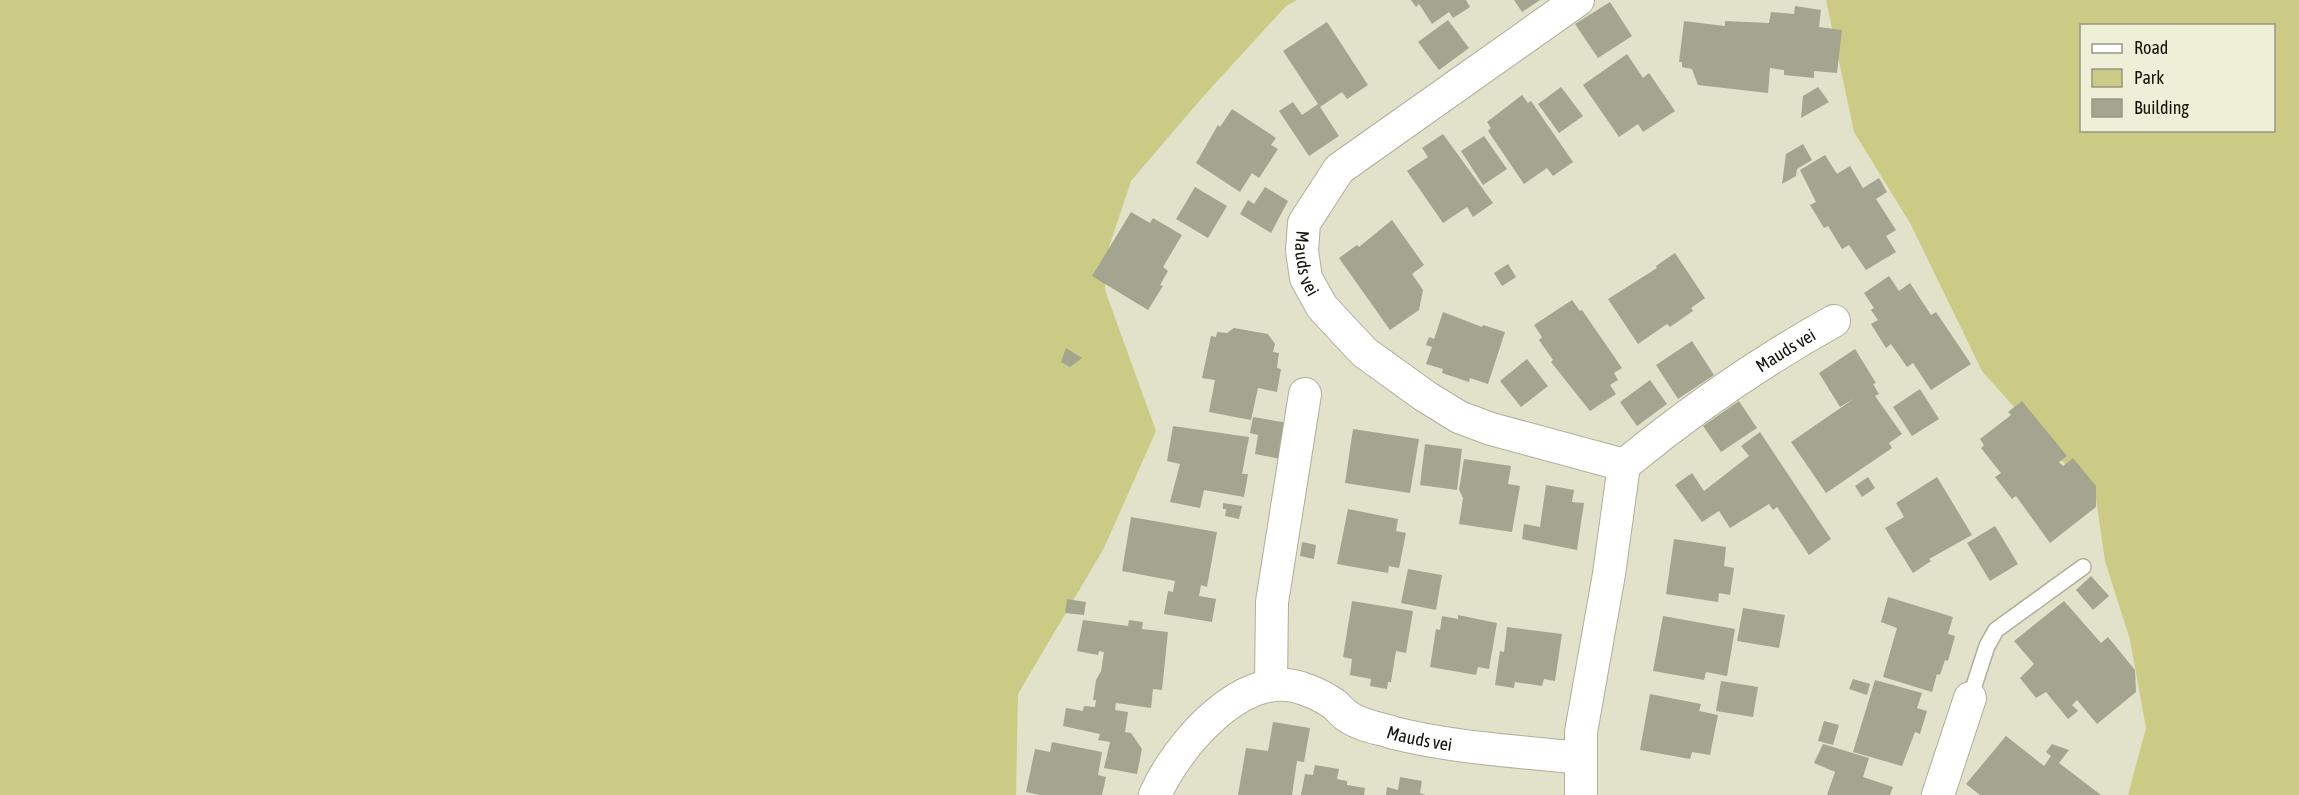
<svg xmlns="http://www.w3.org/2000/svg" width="2299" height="795" viewBox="0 0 2299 795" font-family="'Asap Condensed',sans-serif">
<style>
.green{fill:#cccb85;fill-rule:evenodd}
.building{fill:#a4a58f}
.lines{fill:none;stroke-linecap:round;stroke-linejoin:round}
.lane-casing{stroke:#afaf9a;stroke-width:18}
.street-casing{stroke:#afaf9a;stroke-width:34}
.lane{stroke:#fff;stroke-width:15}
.street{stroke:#fff;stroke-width:32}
.labels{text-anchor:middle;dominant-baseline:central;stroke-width:5;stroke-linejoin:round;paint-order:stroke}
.street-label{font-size:18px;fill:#13130b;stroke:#efefd8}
</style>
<rect width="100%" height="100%" fill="#e2e2cb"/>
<!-- green -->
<g class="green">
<polygon points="0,0 1297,0 1286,6 1201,99 1131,181 1108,250 1105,290 1156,431 1104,548 1018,694 1016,795 0,795"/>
<path d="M1826,0H2299V795H2128L2146,728L2130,640L2105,561L2096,499L1982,371L1910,223L1854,132ZM2082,26H2274V130H2082Z"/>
</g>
<!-- building -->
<g class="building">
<polygon points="1411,0 1466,0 1470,7 1453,18 1449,12 1432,24 1419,4 1416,7"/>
<polygon points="1514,0 1540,0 1522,12"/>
<polygon points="1610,2 1632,36 1598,58 1575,24"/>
<polygon points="1795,6 1821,10 1819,27 1842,30 1837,73 1814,71 1814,78 1784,75 1784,70 1770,68 1768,93 1698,85 1692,69 1682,67 1682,62 1679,62 1684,21 1725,26 1725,21 1769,23 1771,12 1794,14"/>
<polygon points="1448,20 1469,48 1439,70 1418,42"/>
<polygon points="1327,22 1368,85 1347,99 1342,92 1320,107 1339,136 1309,156 1279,111 1293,102 1302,115 1318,104 1283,51"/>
<polygon points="1627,54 1643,78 1649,73 1675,111 1643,132 1638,124 1619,137 1583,85"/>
<polygon points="1561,87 1583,116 1559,133 1538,104"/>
<polygon points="1818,87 1829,102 1801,118 1803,96"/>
<polygon points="1522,95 1528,103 1531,101 1573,162 1553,176 1547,168 1524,184 1488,131 1491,128 1487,122"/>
<polygon points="1232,109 1276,138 1271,145 1278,149 1259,178 1252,173 1240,192 1196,163 1218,125 1220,127"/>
<polygon points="1443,134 1493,203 1473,217 1467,207 1443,223 1407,171 1428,157 1422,148"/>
<polygon points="1484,136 1507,169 1483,185 1461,151"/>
<polygon points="1803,144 1812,160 1797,169 1796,176 1782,184 1786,154"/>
<polygon points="1825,155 1837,174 1850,166 1863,188 1879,178 1887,192 1876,199 1896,230 1886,236 1896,252 1866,270 1849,245 1842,249 1828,226 1824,228 1810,205 1816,202 1800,170"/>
<polygon points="1195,187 1227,206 1208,238 1176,219"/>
<polygon points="1265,187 1288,201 1271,233 1240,214 1248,200 1254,204"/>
<polygon points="1131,212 1150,223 1153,218 1182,235 1163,267 1168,271 1160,285 1163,286 1148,310 1092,276"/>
<polygon points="1392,220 1424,265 1412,274 1423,290 1419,310 1390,330 1339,258 1357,245 1359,247"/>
<polygon points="1675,253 1705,298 1691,308 1693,311 1670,327 1667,324 1638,344 1608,299 1657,268 1656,266"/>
<polygon points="1508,264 1516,277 1502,286 1494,273"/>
<polygon points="1889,276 1899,291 1910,283 1931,315 1936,312 1971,364 1931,390 1913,363 1907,367 1891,344 1886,348 1871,324 1878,320 1871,310 1874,308 1864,293"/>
<polygon points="1572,300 1580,311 1582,310 1622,368 1614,373 1618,380 1610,385 1616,394 1590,411 1551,362 1553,360 1539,340 1542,337 1534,325"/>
<polygon points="1443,312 1482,327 1483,325 1505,332 1488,384 1470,378 1469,382 1442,373 1443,369 1426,364 1432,347 1426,345 1429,337 1434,339"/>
<polygon points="1234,328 1268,334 1275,344 1273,352 1279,353 1277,368 1281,369 1277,392 1258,388 1251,420 1209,412 1215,380 1202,378 1211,336 1216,337 1217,332 1227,333"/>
<polygon points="1692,341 1714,375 1678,399 1656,365"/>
<polygon points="1066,348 1082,358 1070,367 1061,362"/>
<polygon points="1855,349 1876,383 1873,384 1879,394 1875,396 1902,434 1889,443 1892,448 1826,493 1791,442 1855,398 1840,407 1819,373"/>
<polygon points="1527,359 1548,386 1521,407 1500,381"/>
<polygon points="1650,380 1667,404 1637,426 1620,402"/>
<polygon points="1920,389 1939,419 1912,436 1893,407"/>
<polygon points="1739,401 1757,428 1721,452 1703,426"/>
<polygon points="2022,401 2067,456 2059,462 2063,466 2073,458 2096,486 2096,507 2050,543 2016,496 2012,499 1995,477 2001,473 1981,448 1984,445 1980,439 2011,415 2008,412"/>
<polygon points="1253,417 1288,423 1281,459 1255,454 1258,435 1250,433"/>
<polygon points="1173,426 1249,437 1242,474 1248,474 1244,497 1204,490 1200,508 1170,502 1180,464 1167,461"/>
<polygon points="1353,429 1419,439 1410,493 1345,483"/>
<polygon points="1760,432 1831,539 1809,555 1777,507 1773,510 1769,504 1730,528 1719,511 1702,522 1675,485 1692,473 1704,491 1749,456 1741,446"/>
<polygon points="1425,444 1462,449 1457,490 1420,485"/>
<polygon points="1464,459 1511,466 1508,484 1520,486 1512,532 1459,524 1463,498 1459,490"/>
<polygon points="1868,477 1875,488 1862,497 1855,486"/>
<polygon points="1937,477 1972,535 1929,559 1931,561 1913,573 1885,528 1904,517 1896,503"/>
<polygon points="1546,485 1574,490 1572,502 1584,503 1577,550 1522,539 1524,524 1540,527"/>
<polygon points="1223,503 1242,506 1239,519 1225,516 1226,509 1223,509"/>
<polygon points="1348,509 1398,519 1396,531 1406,533 1399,568 1389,566 1388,573 1337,564"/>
<polygon points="1131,517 1217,532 1207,587 1201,585 1199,596 1216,599 1212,622 1164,614 1168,591 1173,592 1175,581 1122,571"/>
<polygon points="1995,526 2018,564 1990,581 1967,543"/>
<polygon points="1674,539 1726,547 1724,566 1734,568 1730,595 1719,593 1718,602 1666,594"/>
<polygon points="1302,542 1316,545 1314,559 1300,556"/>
<polygon points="1408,569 1442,575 1436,610 1401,603"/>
<polygon points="2091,576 2109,596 2093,610 2076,590"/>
<polygon points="1888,597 1953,617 1948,634 1955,636 1948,661 1945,660 1940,675 1937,674 1932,692 1883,677 1897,628 1881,622"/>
<polygon points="1067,599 1086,602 1084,615 1065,613"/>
<polygon points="1352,601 1413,611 1406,653 1396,651 1391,682 1388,682 1387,689 1370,686 1371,679 1350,675 1352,659 1343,657"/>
<polygon points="2064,601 2101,643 2108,637 2135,670 2136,692 2097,724 2077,700 2072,705 2078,711 2068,719 2046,692 2036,698 2020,678 2034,664 2014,641"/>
<polygon points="1743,608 1785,615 1779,648 1737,641"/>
<polygon points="1458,615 1497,623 1489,669 1478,667 1476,675 1430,667 1436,629 1440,630 1442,616 1458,619"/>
<polygon points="1663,616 1735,629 1727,676 1706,672 1704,680 1653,671"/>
<polygon points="1083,620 1128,626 1129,620 1143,622 1142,629 1168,632 1162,690 1153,689 1151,708 1116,703 1115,710 1128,712 1125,732 1131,733 1142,749 1137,774 1104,768 1110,742 1098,740 1100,734 1063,726 1066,708 1083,711 1084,706 1095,707 1096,700 1093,700 1096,680 1101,671 1104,652 1099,651 1098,655 1077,651"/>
<polygon points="1507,627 1562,634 1555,681 1544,679 1542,686 1515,682 1514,688 1495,685 1500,651 1504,652"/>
<polygon points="1853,679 1870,684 1867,695 1849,689"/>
<polygon points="1875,680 1922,693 1917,708 1927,711 1920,734 1915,732 1902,766 1853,752"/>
<polygon points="1721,681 1758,687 1753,717 1716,711"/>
<polygon points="1650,694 1701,704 1699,711 1718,715 1710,755 1692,752 1690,759 1640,750"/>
<polygon points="1824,721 1839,725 1833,745 1818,741"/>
<polygon points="1273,722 1310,728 1304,762 1297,761 1292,795 1238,795 1246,748 1268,751"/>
<polygon points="2006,736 2044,766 2051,756 2046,752 2052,744 2069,750 2059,763 2101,795 1980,795 1966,784"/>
<polygon points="1052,742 1102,752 1098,775 1106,777 1102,795 1040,795 1026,792 1035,749 1050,752"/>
<polygon points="1823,744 1869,758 1863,777 1893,787 1890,795 1827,795 1835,772 1814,763"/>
<polygon points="1315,765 1339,769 1337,779 1347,781 1347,785 1365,788 1364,795 1301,795 1305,774 1313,775"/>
<polygon points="1400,777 1422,781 1420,793 1425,795 1386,795 1387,787 1398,790"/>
</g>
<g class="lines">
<!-- lane casing -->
<g class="lane-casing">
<polyline id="lane" points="1970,698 1987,646 1996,630 2083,567"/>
</g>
<!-- street casing -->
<g class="street-casing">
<g id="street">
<path id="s1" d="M1578,0L1339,169L1304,223L1302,251L1306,278L1322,307L1364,352L1425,396L1459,417L1491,429L1624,465"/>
<polyline points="1271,684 1272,602 1305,394"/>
<path id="s2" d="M1155,795C1176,747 1242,668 1301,688C1311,691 1325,698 1334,704C1339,708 1342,713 1347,716C1361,726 1379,728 1394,733C1454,748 1518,751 1579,758"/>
<path id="s3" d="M1581,795V732L1609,574L1624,465C1690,411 1760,362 1834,321"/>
<polyline points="1938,795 1970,698"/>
</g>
</g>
<!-- lane -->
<use href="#lane" class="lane"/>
<!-- street -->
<use href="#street" class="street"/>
</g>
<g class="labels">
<!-- street labels -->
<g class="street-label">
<text stroke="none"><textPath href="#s1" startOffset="398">Mauds vei</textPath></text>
<text stroke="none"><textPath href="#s3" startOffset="532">Mauds vei</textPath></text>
<text stroke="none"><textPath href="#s2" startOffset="326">Mauds vei</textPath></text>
</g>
</g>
<!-- legend -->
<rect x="2080" y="24" width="195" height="108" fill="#efefd8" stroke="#979786" stroke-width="1.5"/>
<rect x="2092" y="44" width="30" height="9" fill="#ffffff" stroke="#979786" stroke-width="1.5"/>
<text x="2134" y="54" font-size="18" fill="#13130b">Road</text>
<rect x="2092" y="69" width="30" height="18" fill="#cccb85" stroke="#979786" stroke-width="1.5"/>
<text x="2134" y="84" font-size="18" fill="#13130b">Park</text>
<rect x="2092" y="99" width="30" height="18" fill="#a4a58f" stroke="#979786" stroke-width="1.5"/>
<text x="2134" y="114" font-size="18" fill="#13130b">Building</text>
</svg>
